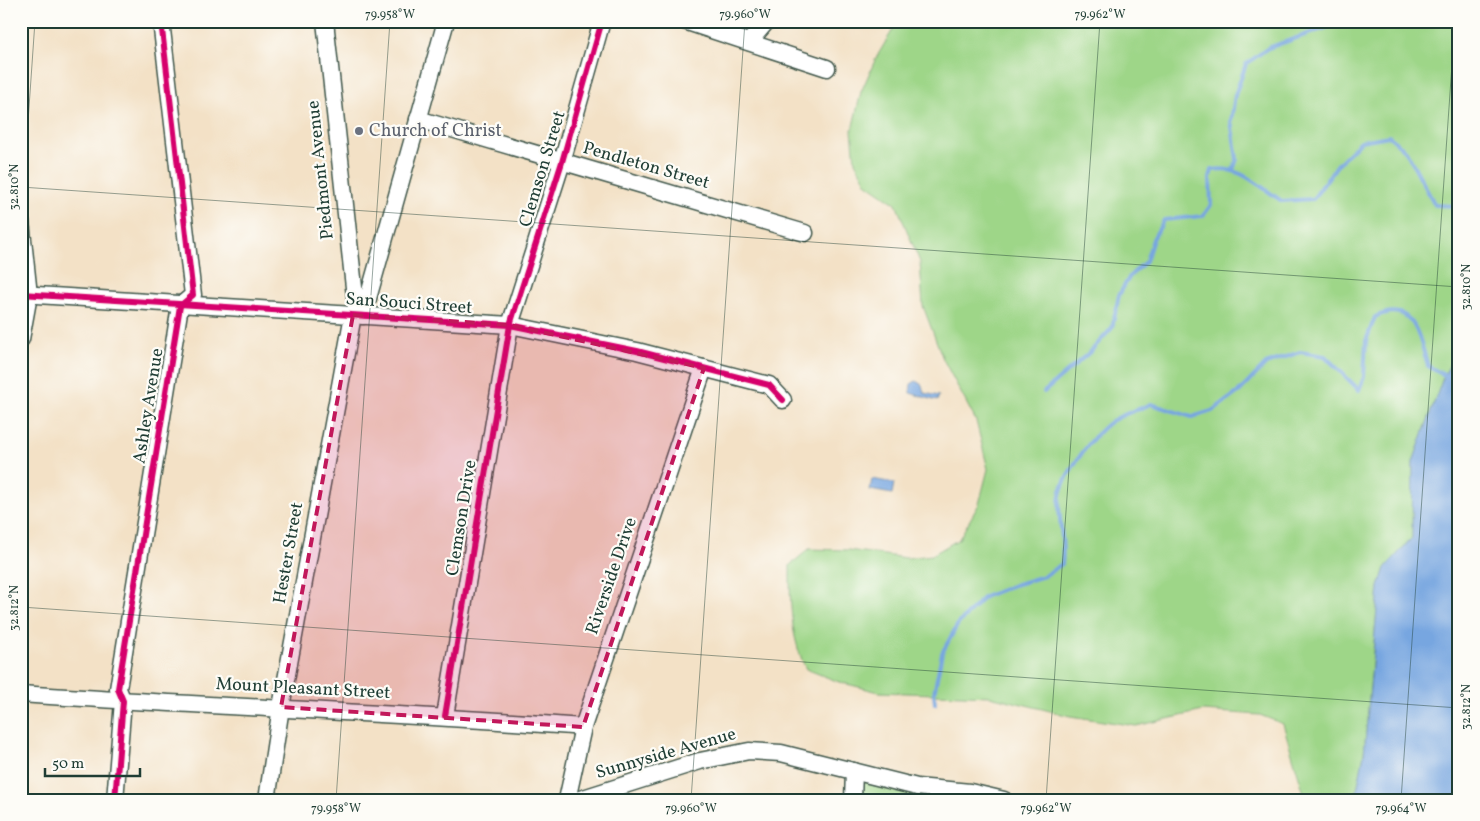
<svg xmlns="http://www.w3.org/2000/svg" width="1480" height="821" viewBox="0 0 1480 821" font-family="Vollkorn,serif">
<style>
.green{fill:#9ed688;stroke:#5e8a5e}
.water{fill:#77a6e0;stroke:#4b728a}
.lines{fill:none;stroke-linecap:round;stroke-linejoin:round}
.stream{stroke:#77a6e0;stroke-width:4}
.minor-casing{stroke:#3f564a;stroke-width:19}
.minor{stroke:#fff;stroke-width:16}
.cycleway-casing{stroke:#fdfcf7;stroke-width:9}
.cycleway{stroke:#d6006c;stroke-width:6}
.marked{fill:#c2185b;fill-opacity:0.2;stroke:#c2185b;stroke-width:4;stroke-dasharray:10 6;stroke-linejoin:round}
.ticks{fill:none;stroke:#1f3d34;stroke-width:1;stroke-opacity:0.45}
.worship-dot{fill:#6b7280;stroke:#fdfcf7;stroke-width:2}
.labels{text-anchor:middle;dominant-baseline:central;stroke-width:4.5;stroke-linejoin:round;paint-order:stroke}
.worship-label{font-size:18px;fill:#5b616d;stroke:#fdfcf7;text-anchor:start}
.street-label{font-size:18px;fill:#1f3d34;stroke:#fdfcf7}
.neatline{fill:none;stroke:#1f3d34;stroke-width:2}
.ticks-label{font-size:12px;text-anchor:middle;fill:#1f3d34}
</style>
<rect width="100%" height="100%" fill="#fdfcf7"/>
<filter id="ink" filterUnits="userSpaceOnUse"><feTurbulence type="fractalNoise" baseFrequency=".02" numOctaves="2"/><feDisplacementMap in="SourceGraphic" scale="10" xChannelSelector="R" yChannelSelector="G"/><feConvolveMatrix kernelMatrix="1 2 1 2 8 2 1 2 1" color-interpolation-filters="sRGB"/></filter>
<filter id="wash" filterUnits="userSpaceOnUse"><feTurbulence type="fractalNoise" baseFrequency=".0096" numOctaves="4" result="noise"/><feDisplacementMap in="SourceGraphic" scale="20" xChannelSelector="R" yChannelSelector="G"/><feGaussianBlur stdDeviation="1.12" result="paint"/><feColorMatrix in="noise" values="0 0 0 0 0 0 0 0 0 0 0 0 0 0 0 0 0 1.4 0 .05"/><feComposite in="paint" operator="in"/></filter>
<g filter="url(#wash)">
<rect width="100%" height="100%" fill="#f3e1c6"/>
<!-- green -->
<g class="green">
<path d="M898,21H1459V349L1444,375L1413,462L1412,538L1385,568L1379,587L1364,754L1355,800H1306L1283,724L1260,715L1203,711L1136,726L1070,716L990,696L879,692L839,682L806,669C790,636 790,601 790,565L809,549L848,550L906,558L932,555L959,539L979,504L988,469L976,421L943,359L923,306L920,262L896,204L867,184L855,162L852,130L861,92L876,58Z"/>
<polygon points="854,771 1004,800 853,800"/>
</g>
<!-- water -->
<g class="water">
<polygon points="1459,349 1459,800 1355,800 1364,754 1379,587 1385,568 1412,538 1413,462 1444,375"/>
<polygon points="916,381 922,385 924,393 939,396 937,401 910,393 911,384"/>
<polygon points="872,479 894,483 892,494 870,490"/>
</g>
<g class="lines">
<!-- stream -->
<g class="stream">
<polyline points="1233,170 1237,159 1231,121 1235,95 1246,64 1268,48 1345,21"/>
<path d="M1044,392L1091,351L1112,328L1119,295L1130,276L1146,261L1153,239L1164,220L1203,216L1211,205L1210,177L1212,170C1240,165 1260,187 1282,201L1313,199L1338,164L1361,141L1389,136L1406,151L1435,205L1455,206L1459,202"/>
<path d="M935,704L934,693L942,653L958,624L984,597L1014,585L1044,576L1062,564C1066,541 1056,515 1060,495C1064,475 1093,435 1109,423C1121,414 1138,410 1151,404L1192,417L1212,411L1240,391L1266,364L1300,352L1325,356L1359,390L1364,377L1366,341L1375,317C1415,298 1419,339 1428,366L1444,375"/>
</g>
</g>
</g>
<g filter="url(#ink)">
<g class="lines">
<!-- minor casing -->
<g class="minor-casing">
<g id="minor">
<polyline points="325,21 357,315"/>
<polyline points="684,21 827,68"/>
<polyline points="749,42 767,21"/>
<polyline points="418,119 805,233"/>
<polyline points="21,221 29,295 21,339"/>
<polyline points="21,294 510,325 637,351 769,385 783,400"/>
<polyline points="363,316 446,21"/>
<path d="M21,694C208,707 396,712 583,727"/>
<polyline points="445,716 510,325 562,162 602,21"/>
<polyline points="115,800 123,701 118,689 180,306 193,295 161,21"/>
<polyline points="267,800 281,707 353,315"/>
<polyline points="567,800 583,727 704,368"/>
<polyline points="577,800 700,761 749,751 781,753 917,787 970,792 1004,800"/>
<polyline points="853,800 854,771"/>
</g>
</g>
<!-- minor -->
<use href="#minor" class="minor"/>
<!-- cycleway casing -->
<g class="cycleway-casing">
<g id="cycleway">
<polyline points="21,294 510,325 637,351 769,385 783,400"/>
<polyline points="445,716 510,325 562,162 602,21"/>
<polyline points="115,800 123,701 118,689 180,306 193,295 161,21"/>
</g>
</g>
<!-- cycleway -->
<use href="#cycleway" class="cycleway"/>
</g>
</g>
<!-- marked area -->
<path class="marked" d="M353,315L510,325L704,368L583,727L281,707Z"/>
<!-- ticks -->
<path class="ticks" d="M21,187L1459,287M21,223L35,21M21,607L1459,708M336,800L390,21M691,800L745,21M1046,800L1100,21M1401,800L1455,21"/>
<!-- markers -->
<circle class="worship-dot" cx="359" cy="131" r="5"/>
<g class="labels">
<!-- worship labels -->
<g class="worship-label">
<text x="369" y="131">Church of Christ</text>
</g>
<!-- street labels -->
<g class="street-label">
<text transform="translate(646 166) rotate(16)">Pendleton Street</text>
<text transform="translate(543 169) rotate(-73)">Clemson Street</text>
<text transform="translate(321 170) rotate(-96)">Piedmont Avenue</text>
<text transform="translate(409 304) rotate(4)">San Souci Street</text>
<text transform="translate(149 406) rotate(-81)">Ashley Avenue</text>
<text transform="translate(462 518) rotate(-81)">Clemson Drive</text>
<text transform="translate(289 553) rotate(-80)">Hester Street</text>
<text transform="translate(612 576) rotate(-71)">Riverside Drive</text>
<text transform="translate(303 689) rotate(3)">Mount Pleasant Street</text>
<text transform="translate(666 754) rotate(-16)">Sunnyside Avenue</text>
</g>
</g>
<!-- margin -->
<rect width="1480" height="821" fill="none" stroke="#fdfcf7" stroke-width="55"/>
<!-- scale -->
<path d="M45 768v8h95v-8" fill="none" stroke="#1f3d34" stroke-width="2.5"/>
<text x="52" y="768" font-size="15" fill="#1f3d34" stroke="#fdfcf7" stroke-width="4" paint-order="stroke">50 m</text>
<rect x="28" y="28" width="1424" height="766" class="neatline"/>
<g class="ticks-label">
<text x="390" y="18">79.958°W</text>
<text x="745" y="18">79.960°W</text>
<text x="1100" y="18">79.962°W</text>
<text transform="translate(14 187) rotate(-90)" y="4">32.810°N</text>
<text transform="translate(1466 287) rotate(-90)" y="4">32.810°N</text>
<text transform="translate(14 608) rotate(-90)" y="4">32.812°N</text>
<text transform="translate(1466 707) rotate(-90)" y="4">32.812°N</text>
<text x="336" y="812">79.958°W</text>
<text x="691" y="812">79.960°W</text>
<text x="1046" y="812">79.962°W</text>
<text x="1401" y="812">79.964°W</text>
</g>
</svg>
